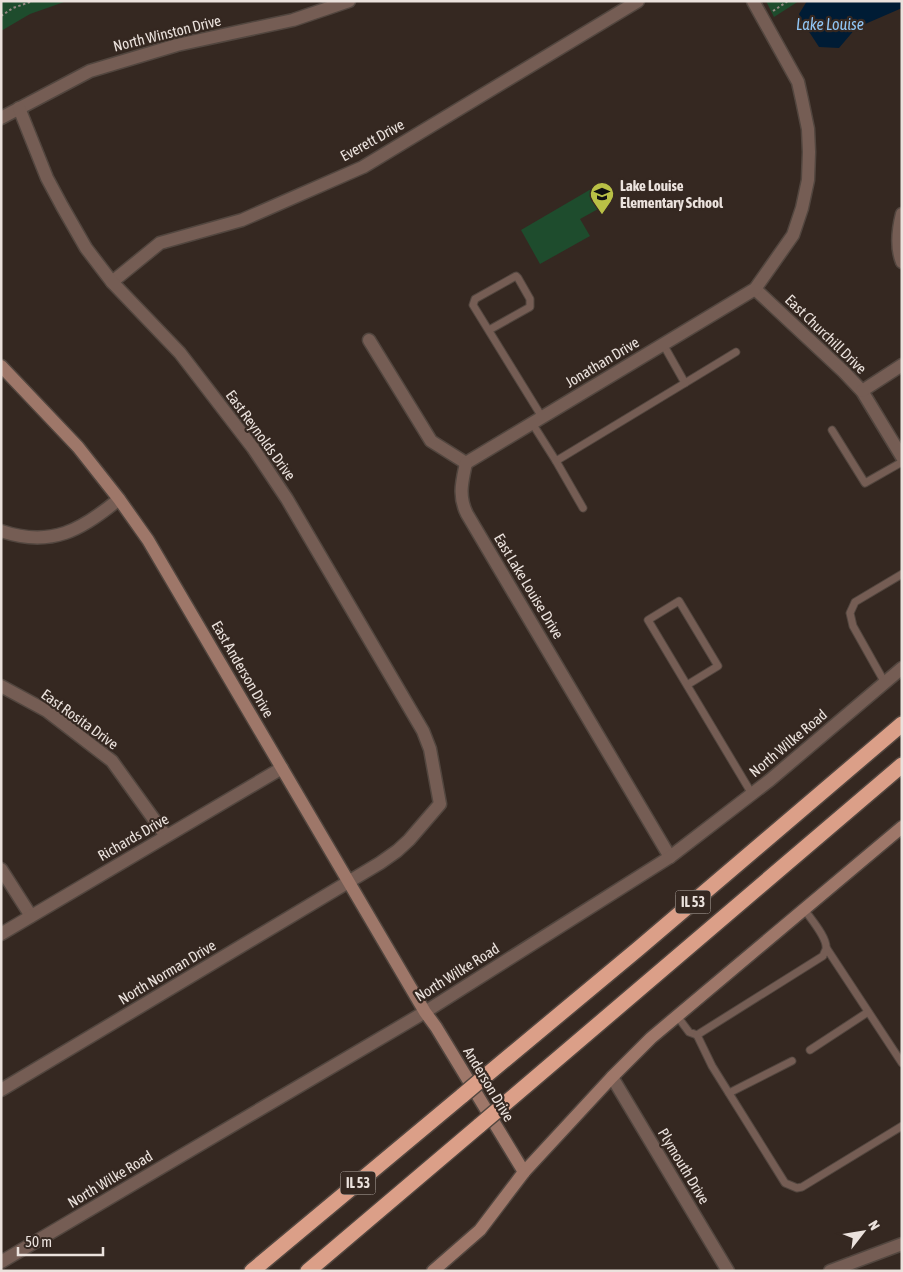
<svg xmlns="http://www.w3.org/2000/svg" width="903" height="1272" viewBox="0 0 903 1272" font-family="'Asap Condensed',sans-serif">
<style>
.green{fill:#1e4c2d}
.water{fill:#001c35}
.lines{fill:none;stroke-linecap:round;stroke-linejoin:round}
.lane-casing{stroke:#52463f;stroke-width:9}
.street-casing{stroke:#52463f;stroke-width:15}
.secondary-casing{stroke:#52463f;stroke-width:15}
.highway-casing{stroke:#52463f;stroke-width:18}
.path{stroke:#938882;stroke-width:2;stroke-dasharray:2.5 2.5;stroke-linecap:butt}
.lane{stroke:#755d54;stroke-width:7}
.street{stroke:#755d54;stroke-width:12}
.secondary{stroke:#9e7769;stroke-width:12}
.highway{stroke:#db9f88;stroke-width:15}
.highway-bridge-casing{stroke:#52463f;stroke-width:18;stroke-linecap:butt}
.highway-bridge{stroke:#db9f88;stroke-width:15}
.labels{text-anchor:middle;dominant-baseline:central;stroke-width:4.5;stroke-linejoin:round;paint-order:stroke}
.shield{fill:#352821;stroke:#b4aaa5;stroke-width:1}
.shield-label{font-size:14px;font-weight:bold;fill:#ebe2dd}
.street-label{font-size:15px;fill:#ebe2dd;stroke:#352821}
.poi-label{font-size:15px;font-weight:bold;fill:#ebe2dd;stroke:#352821;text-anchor:start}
.water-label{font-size:16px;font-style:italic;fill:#91c6f5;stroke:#352821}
</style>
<rect width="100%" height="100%" fill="#352821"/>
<!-- green -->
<g class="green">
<polygon points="1,1 67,1 30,14 1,31"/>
<polygon points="766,1 799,1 774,17"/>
<polygon points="598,185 609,203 580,219 590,236 540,264 521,230"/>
</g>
<!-- water -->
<polygon class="water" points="807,1 902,1 902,8 856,28 839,48 819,47 802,21 799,14"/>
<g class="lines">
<!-- lane casing -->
<g class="lane-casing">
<g id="lane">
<polyline points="489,330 530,307 530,299 518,278 516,276 475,299 473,305 542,417"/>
<polyline points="685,383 736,352"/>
<polyline points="532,423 556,461 685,383 663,344"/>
<polyline points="832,430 865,483 902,462"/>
<polyline points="556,461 583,508"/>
<polyline points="885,683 853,626 850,613 855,602 902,574"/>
<path d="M687,685L718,666L679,601L648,620C683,678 717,736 752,794"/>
<polyline points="827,949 902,1063"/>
<path d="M677,1016L689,1032L697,1035L823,956C823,955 826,950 826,949C828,938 810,918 804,909"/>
<polyline points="697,1035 712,1066 785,1183 797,1188 802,1187 902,1126"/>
<polyline points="810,1050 868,1012"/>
<polyline points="729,1093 792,1061"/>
</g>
</g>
<!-- street casing -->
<g class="street-casing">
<g id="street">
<polyline points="1,118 90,71 177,45 293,20 349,1"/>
<path d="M902,214C898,230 896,247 902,262"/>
<polyline points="112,282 160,243 242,220 363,167 638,1"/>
<polyline points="755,289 844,372 862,391 902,457"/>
<polyline points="369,340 431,441 466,463"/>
<polyline points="862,391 902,365"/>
<polyline points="466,463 755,289 793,235 802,208 808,180 809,152 808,129 802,100 798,82 753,1"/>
<path d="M466,463C462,482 458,496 467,514L670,857"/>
<path d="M1,531C51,548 82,530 119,499"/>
<polyline points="1,686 47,711 112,761 166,836"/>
<polyline points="1,869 31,916"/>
<polyline points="1,934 282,768"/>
<polyline points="612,1077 728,1271"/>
<polyline points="1,1090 380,863 397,851 409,840 440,804 430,749 423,731 287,499 253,448 180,353 112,282 86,248 62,206 47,178 19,108"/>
<polyline points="1,1262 425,1012 670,857 770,780 902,668"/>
<polyline points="830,1271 902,1244"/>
</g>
</g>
<!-- secondary casing -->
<g class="secondary-casing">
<g id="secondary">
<polyline points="1,366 78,447 119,499 148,540 425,1012 436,1027 524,1172"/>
<polyline points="433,1271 480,1230 524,1172 612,1077 651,1038 902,827"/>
</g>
</g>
<!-- highway casing -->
<g class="highway-casing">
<g id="highway">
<polyline points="483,1078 638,949 902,724"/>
<polyline points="500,1108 902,765"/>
<polyline points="252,1271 463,1095"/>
<polyline points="308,1271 480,1125"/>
</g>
</g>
<!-- path -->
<g class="path">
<polyline points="773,11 788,1"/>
<polyline points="1,16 13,8 33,1"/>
</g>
<!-- lane -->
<use href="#lane" class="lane"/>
<!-- street -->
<use href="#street" class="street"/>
<!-- secondary -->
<use href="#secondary" class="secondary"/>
<!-- highway -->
<use href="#highway" class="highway"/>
<!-- highway-bridge casing -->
<g class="highway-bridge-casing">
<g id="highway-bridge">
<polyline points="463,1095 483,1078"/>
<polyline points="480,1125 500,1108"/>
</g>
</g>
<!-- highway-bridge -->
<use href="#highway-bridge" class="highway-bridge"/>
</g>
<!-- icons -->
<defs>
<g id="school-pin" transform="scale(1.25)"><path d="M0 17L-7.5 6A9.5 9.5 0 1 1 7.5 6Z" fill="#b9c046" stroke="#352821"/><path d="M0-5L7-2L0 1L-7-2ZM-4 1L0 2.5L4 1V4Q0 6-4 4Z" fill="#111"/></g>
</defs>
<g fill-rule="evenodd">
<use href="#school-pin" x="602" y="194"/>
</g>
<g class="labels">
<!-- shield labels -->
<g class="shield">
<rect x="675.5" y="890.5" width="35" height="23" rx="4"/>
<rect x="340.5" y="1171.5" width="35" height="23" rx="4"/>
</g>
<g class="shield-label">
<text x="693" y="902">IL 53</text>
<text x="358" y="1183">IL 53</text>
</g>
<!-- street labels -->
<g class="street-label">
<text transform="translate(167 33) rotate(-14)">North Winston Drive</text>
<text transform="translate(372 140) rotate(-29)">Everett Drive</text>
<text transform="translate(826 334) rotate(44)">East Churchill Drive</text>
<text transform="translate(602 362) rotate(-31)">Jonathan Drive</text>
<text transform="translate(261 435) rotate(54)">East Reynolds Drive</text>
<text transform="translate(529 586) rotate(59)">East Lake Louise Drive</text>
<text transform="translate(243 669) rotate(60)">East Anderson Drive</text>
<text transform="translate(80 719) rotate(36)">East Rosita Drive</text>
<text transform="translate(788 743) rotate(-40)">North Wilke Road</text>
<text transform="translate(133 837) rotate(-30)">Richards Drive</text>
<text transform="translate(167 972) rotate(-31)">North Norman Drive</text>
<text transform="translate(457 972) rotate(-32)">North Wilke Road</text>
<text transform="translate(489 1084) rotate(59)">Anderson Drive</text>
<text transform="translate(684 1166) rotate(59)">Plymouth Drive</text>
<text transform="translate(110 1179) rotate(-31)">North Wilke Road</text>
</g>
<!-- poi labels -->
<g class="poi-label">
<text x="620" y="185">Lake Louise<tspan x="620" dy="17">Elementary School</tspan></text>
</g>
<!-- water labels -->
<g class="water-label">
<text x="830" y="24">Lake Louise</text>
</g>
</g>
<!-- border -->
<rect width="903" height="1272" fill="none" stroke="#ebe2dd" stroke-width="5"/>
<!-- north arrow -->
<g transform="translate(863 1232) rotate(59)" stroke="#352821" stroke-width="4" paint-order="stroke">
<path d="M0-4L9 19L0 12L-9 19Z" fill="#ebe2dd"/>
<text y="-8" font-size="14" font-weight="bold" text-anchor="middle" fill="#ebe2dd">N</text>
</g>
<!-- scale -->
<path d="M18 1247v8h85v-8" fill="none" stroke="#ebe2dd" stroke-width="2.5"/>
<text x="25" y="1247" font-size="15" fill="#ebe2dd" stroke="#352821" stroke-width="4" paint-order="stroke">50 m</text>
</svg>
